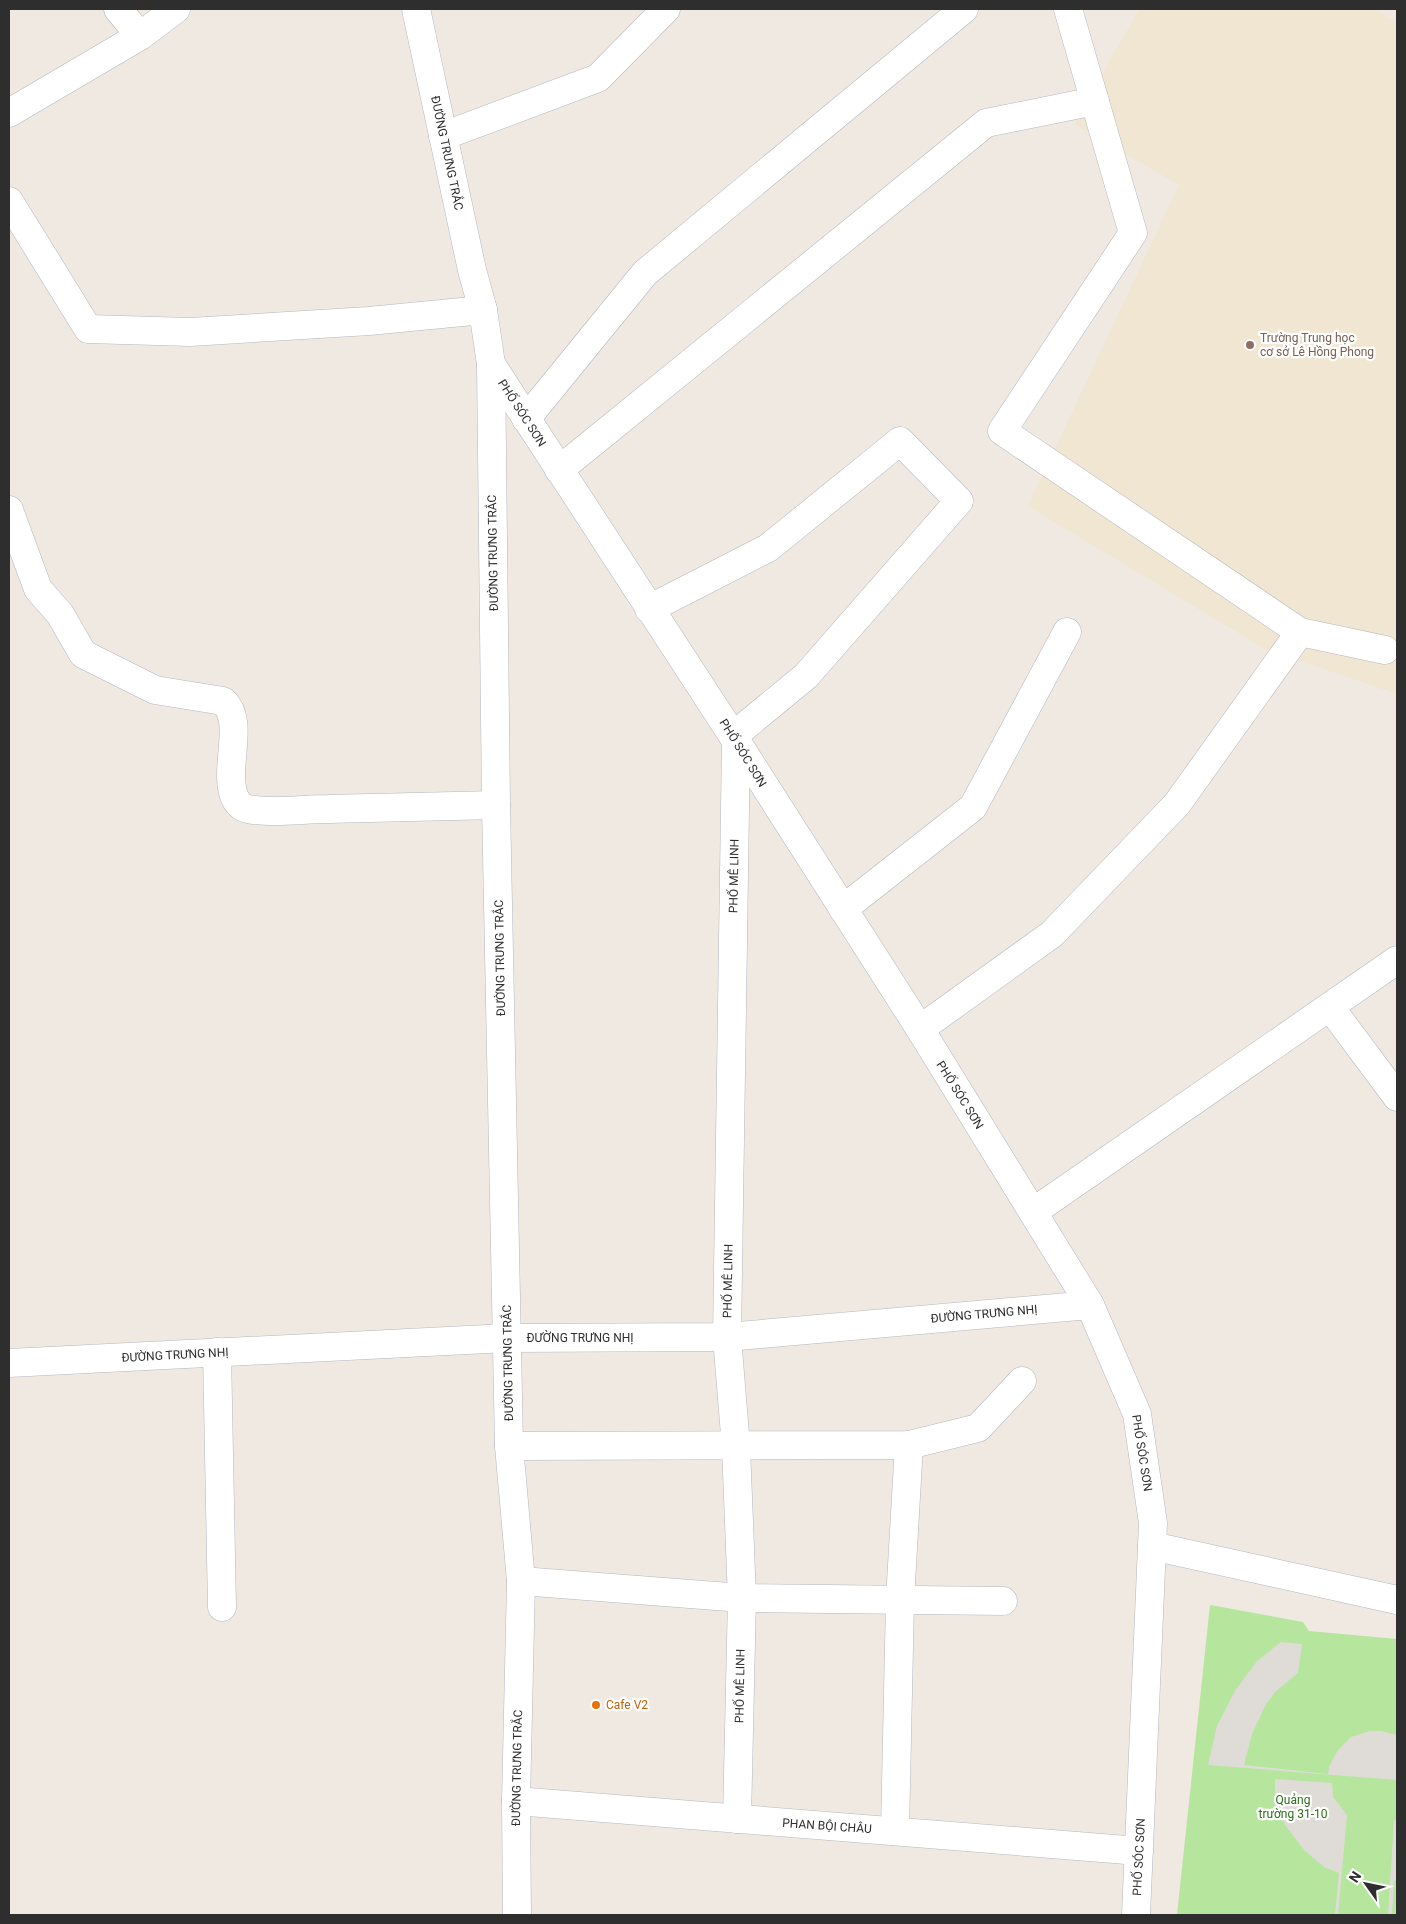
<svg xmlns="http://www.w3.org/2000/svg" width="1406" height="1924" viewBox="0 0 1406 1924" font-family="Roboto,sans-serif">
<style>
.education{fill:#f0e6d1}
.green{fill:#b6e59e}
.plaza{fill:#dfdcd8}
.lines{fill:none;stroke-linecap:round;stroke-linejoin:round}
.minor-casing{stroke:#b4b7c1;stroke-width:29}
.minor{stroke:#fff;stroke-width:28}
.education-dot{fill:#8d6e63;stroke:#fff;stroke-width:2}
.food-dot{fill:#e8710a;stroke:#fff;stroke-width:2}
.labels{text-anchor:middle;dominant-baseline:central;stroke-width:4.5;stroke-linejoin:round;paint-order:stroke}
.street-label{font-size:12px;fill:#2e2e2e;stroke:#fff}
.education-label{font-size:12px;fill:#785e54;stroke:#fff;text-anchor:start}
.food-label{font-size:12px;fill:#c56008;stroke:#fff;text-anchor:start}
.park-label{font-size:12px;fill:#2c6e1b;stroke:#fff}
</style>
<rect width="100%" height="100%" fill="#efe9e1"/>
<!-- education -->
<polygon class="education" points="1139,9 1373,9 1397,22 1397,694 1263,648 1028,506 1179,185 1074,124"/>
<!-- green -->
<polygon class="green" points="1210,1605 1303,1622 1309,1631 1397,1639 1397,1915 1177,1915"/>
<!-- plaza -->
<g class="plaza">
<polygon points="1281,1642 1302,1644 1298,1673 1276,1691 1266,1704 1252,1734 1244,1765 1328,1774 1329,1767 1338,1750 1351,1737 1370,1731 1381,1731 1397,1735 1397,1780 1208,1765 1217,1726 1235,1691 1257,1661"/>
<polygon points="1275,1779 1332,1783 1333,1797 1347,1815 1338,1915 1335,1915 1339,1873 1324,1867 1305,1851 1285,1825 1275,1798"/>
<polygon points="1397,1819 1397,1878 1394,1881 1392,1915 1388,1915 1394,1821"/>
</g>
<g class="lines">
<!-- minor casing -->
<g class="minor-casing">
<g id="minor">
<polyline points="118,9 140,36"/>
<polyline points="416,9 472,270 483,310 491,364 496,805 509,1446 521,1581 516,1801 517,1915"/>
<polyline points="1068,9 1133,233 1002,431 1300,632 1385,650"/>
<polyline points="9,113 140,36 176,9"/>
<polyline points="443,136 598,78 666,9"/>
<polyline points="9,201 88,329 190,332 369,321 483,310"/>
<polyline points="491,364 733,736 920,1029 1090,1305 1137,1414 1153,1523 1136,1915"/>
<polyline points="526,419 645,273 964,9"/>
<polyline points="559,470 986,123 1095,101"/>
<path d="M9,510L38,589L60,614L83,654L155,690L223,701C247,722 221,772 236,800C239,805 243,808 248,809C273,814 303,809 328,809C384,808 440,806 496,805"/>
<polyline points="649,609 768,548 900,441 959,501 806,676 733,736"/>
<polyline points="736,743 727,1337 736,1447 742,1598 737,1819"/>
<polyline points="843,909 973,807 1067,632"/>
<polyline points="1330,1007 1397,1097"/>
<polyline points="920,1029 1052,934 1177,804 1300,632"/>
<polyline points="1033,1212 1397,960"/>
<polyline points="217,1352 222,1607"/>
<polyline points="9,1363 507,1338 727,1337 1090,1305"/>
<polyline points="509,1446 909,1445 978,1428 1022,1381"/>
<polyline points="1152,1546 1397,1600"/>
<polyline points="521,1581 742,1598 1003,1601"/>
<polyline points="516,1801 1139,1851"/>
<polyline points="895,1831 900,1600 909,1445"/>
</g>
</g>
<!-- minor -->
<use href="#minor" class="minor"/>
</g>
<!-- markers -->
<circle class="education-dot" cx="1250" cy="345" r="5"/>
<circle class="food-dot" cx="596" cy="1705" r="5"/>
<g class="labels">
<!-- street labels -->
<g class="street-label">
<text transform="translate(447 153) rotate(78)">ĐƯỜNG TRƯNG TRẮC</text>
<text transform="translate(522 413) rotate(57)">PHỐ SÓC SƠN</text>
<text transform="translate(493 553) rotate(-91)">ĐƯỜNG TRƯNG TRẮC</text>
<text transform="translate(743 753) rotate(58)">PHỐ SÓC SƠN</text>
<text transform="translate(734 876) rotate(-89)">PHỐ MÊ LINH</text>
<text transform="translate(500 958) rotate(-91)">ĐƯỜNG TRƯNG TRẮC</text>
<text transform="translate(960 1095) rotate(58)">PHỐ SÓC SƠN</text>
<text transform="translate(728 1281) rotate(-89)">PHỐ MÊ LINH</text>
<text transform="translate(984 1314) rotate(-5)">ĐƯỜNG TRƯNG NHỊ</text>
<text x="580" y="1338">ĐƯỜNG TRƯNG NHỊ</text>
<text transform="translate(175 1355) rotate(-3)">ĐƯỜNG TRƯNG NHỊ</text>
<text transform="translate(508 1363) rotate(-91)">ĐƯỜNG TRƯNG TRẮC</text>
<text transform="translate(1142 1453) rotate(81)">PHỐ SÓC SƠN</text>
<text transform="translate(740 1686) rotate(-89)">PHỐ MÊ LINH</text>
<text transform="translate(517 1768) rotate(-89)">ĐƯỜNG TRƯNG TRẮC</text>
<text transform="translate(827 1826) rotate(4)">PHAN BỘI CHÂU</text>
<text transform="translate(1139 1857) rotate(-87)">PHỐ SÓC SƠN</text>
</g>
<!-- education labels -->
<g class="education-label">
<text x="1260" y="338">Trường Trung học<tspan x="1260" dy="14">cơ sở Lê Hồng Phong</tspan></text>
</g>
<!-- food labels -->
<g class="food-label">
<text x="606" y="1705">Cafe V2</text>
</g>
<!-- park labels -->
<g class="park-label">
<text x="1293" y="1800">Quảng<tspan x="1293" dy="14">trường 31-10</tspan></text>
</g>
</g>
<!-- border -->
<rect width="1406" height="1924" fill="none" stroke="#2e2e2e" stroke-width="20"/>
<!-- north arrow -->
<g transform="translate(1366 1884) rotate(303)" stroke="#ffffff" stroke-width="4" paint-order="stroke">
<path d="M0-4L9 19L0 12L-9 19Z" fill="#2e2e2e"/>
<text y="-8" font-size="14" font-weight="bold" text-anchor="middle" fill="#2e2e2e">N</text>
</g>
</svg>
